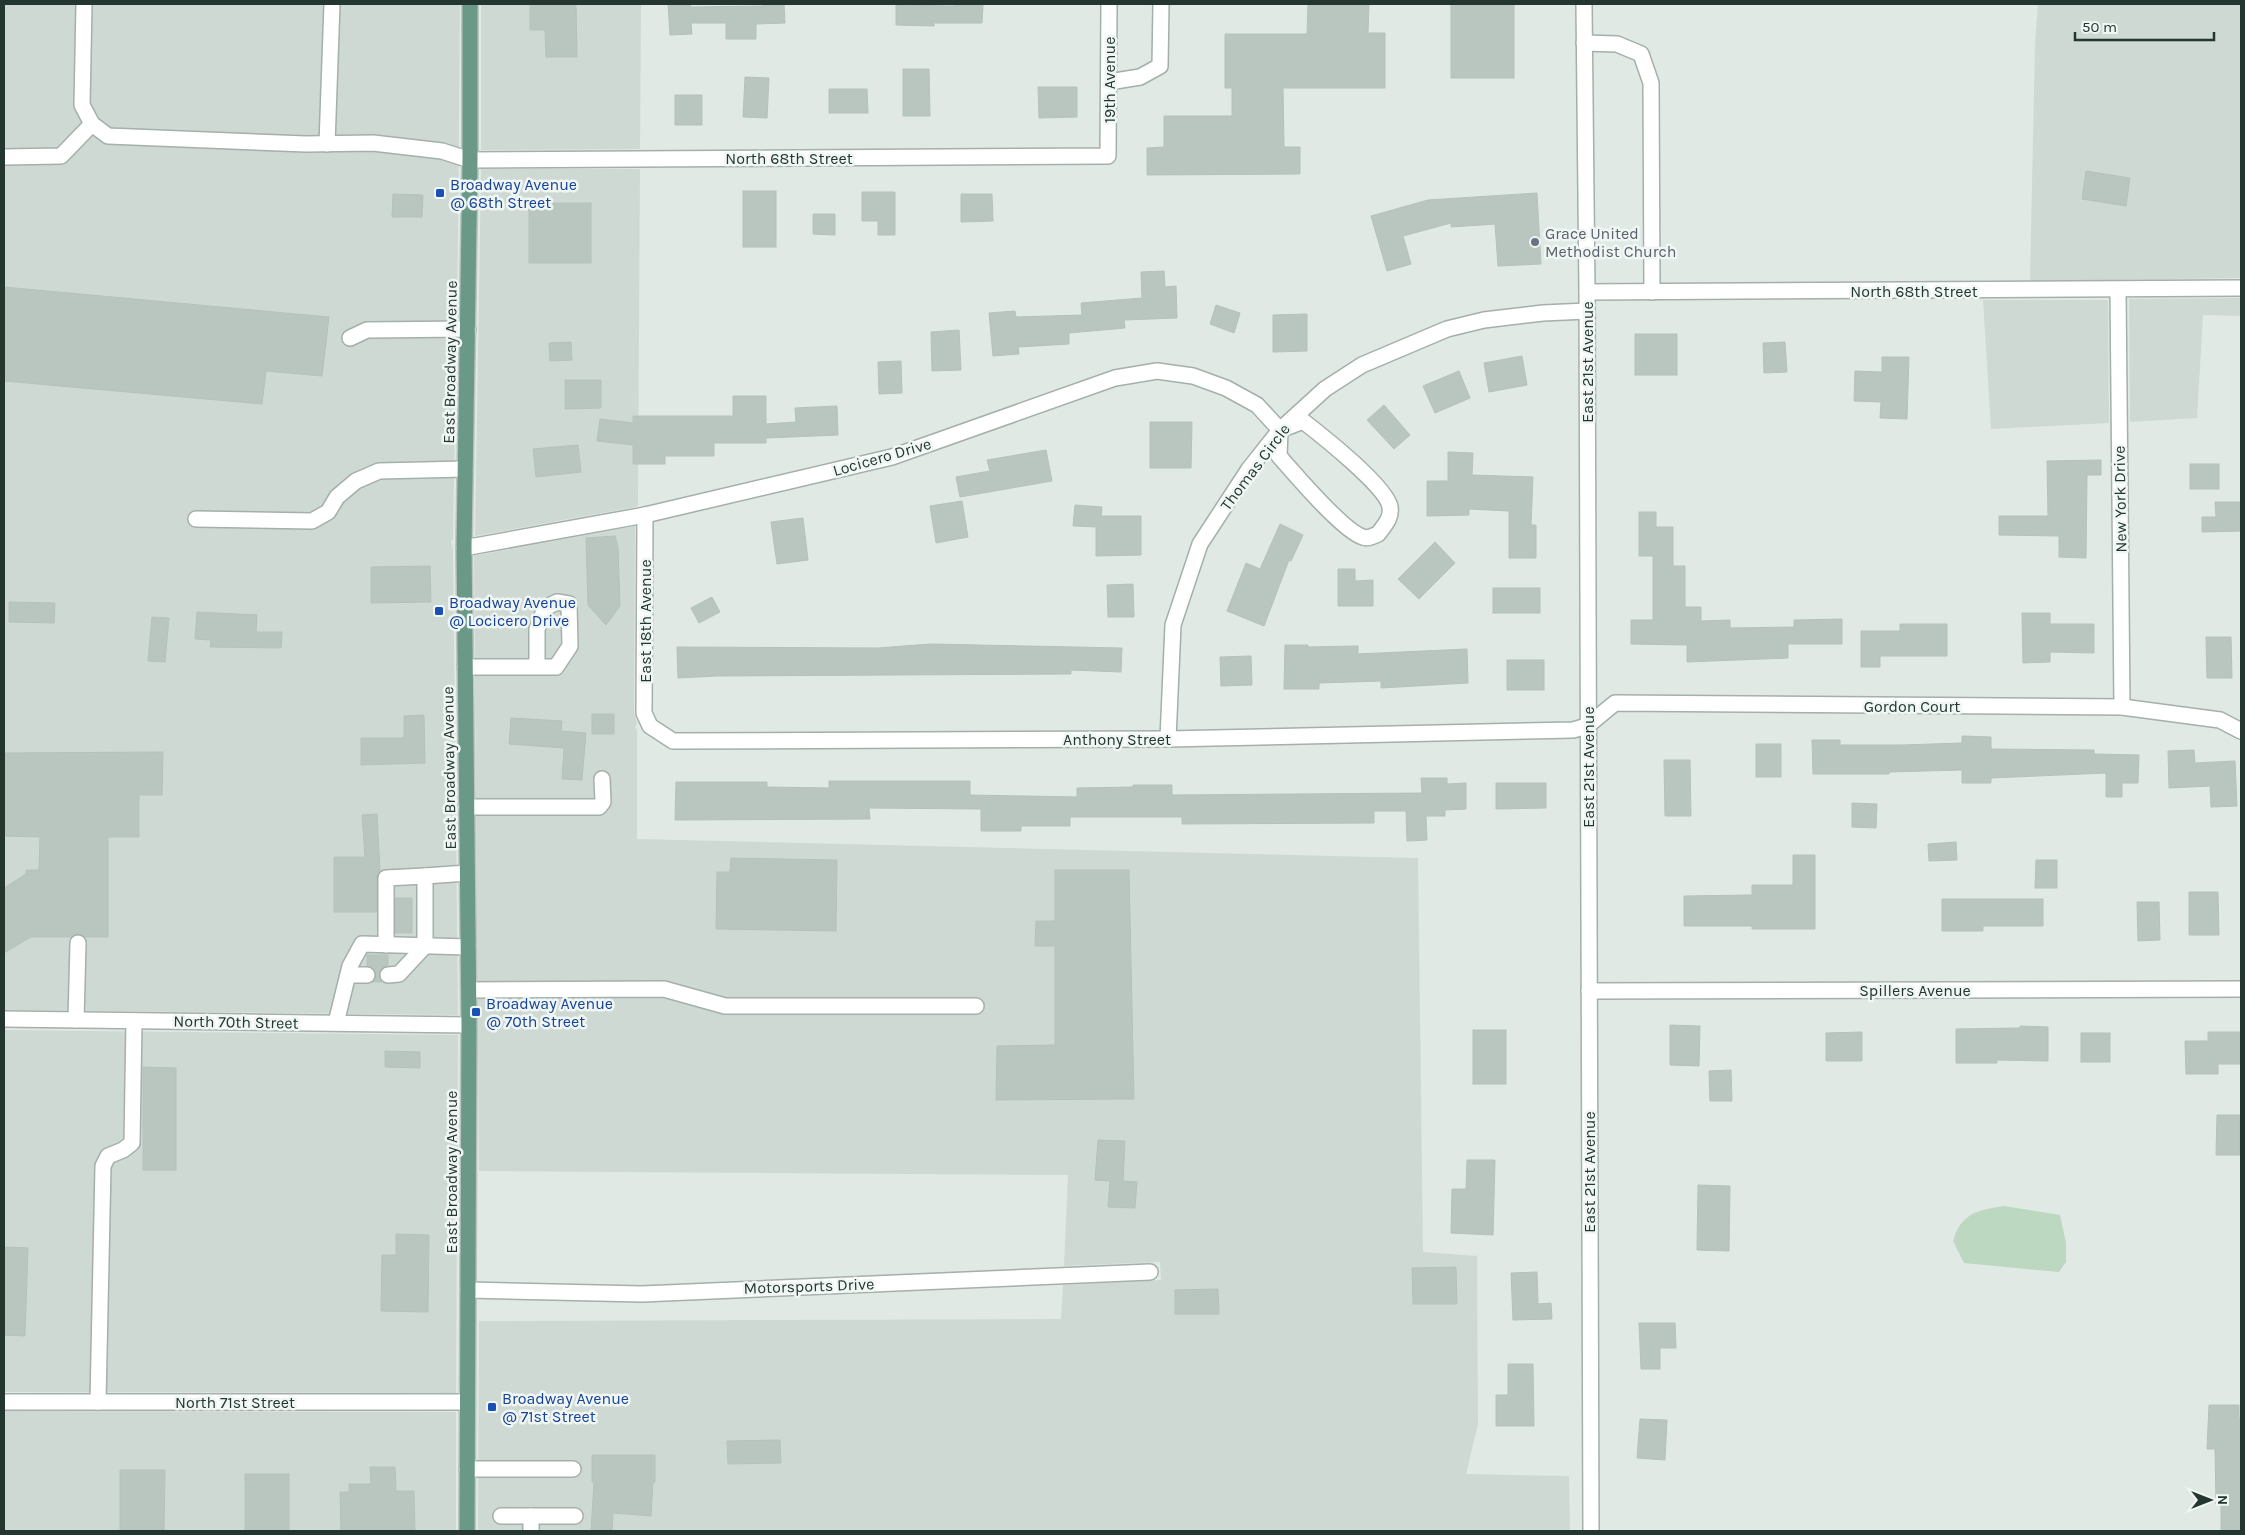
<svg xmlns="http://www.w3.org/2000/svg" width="2245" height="1535" viewBox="0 0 2245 1535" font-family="Karla,sans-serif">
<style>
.built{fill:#cfd9d3}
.green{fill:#bcd8c0}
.building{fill:#b9c6c0;stroke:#b4c2ba}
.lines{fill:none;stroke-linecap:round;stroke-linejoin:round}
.minor-tunnel{stroke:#bac5c0;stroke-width:15;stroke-dasharray:15 8;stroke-linecap:butt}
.minor-casing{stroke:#a4b0aa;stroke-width:18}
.major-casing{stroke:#bdc3c1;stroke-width:18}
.minor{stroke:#fff;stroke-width:15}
.major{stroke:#6a9988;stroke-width:15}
.transit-dot{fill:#1a4fb4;stroke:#f0f6f3;stroke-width:2}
.worship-dot{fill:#6b7280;stroke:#f0f6f3;stroke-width:2}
.labels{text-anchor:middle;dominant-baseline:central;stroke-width:5;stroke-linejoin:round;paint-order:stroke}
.street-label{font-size:16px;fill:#233730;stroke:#f0f6f3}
.transit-label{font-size:16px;fill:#164399;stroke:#f0f6f3;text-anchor:start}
.worship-label{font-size:16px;fill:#5b616d;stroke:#f0f6f3;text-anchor:start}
</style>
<rect width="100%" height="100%" fill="#e0e9e4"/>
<!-- built -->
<g class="built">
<polygon points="4,4 460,4 458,235 453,540 451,541 453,549 458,1015 4,1010"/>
<polygon points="481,4 641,4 640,149 481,150"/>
<polygon points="2038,4 2241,4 2241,278 2030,281 2035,42"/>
<polygon points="481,169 640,169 638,505 635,507 475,536"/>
<polygon points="2241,298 2241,316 2203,315 2197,418 2130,422 2129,299"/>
<polygon points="1983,300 2108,300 2109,423 1991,429"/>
<polygon points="635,526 634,713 637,723 635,728 637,729 637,839 1418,858 1423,1252 1477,1256 1478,1424 1466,1474 1569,1476 1570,1531 478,1531 479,1321 1061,1319 1063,1285 1161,1280 1160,1262 1064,1266 1068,1175 479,1171 474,556"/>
<polygon points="4,1030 458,1035 456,1393 4,1392"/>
<polygon points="4,1411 456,1412 456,1531 4,1531"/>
</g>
<!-- green -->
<path class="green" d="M2004,1206L2060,1215L2066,1243V1262L2059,1272L1964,1263L1953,1241C1961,1213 1978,1210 2004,1206Z"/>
<!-- building -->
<g class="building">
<polygon points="530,4 576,4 577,57 546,57 545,30 530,30"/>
<polygon points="668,4 690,4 691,7 763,6 763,4 784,4 785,23 756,24 756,39 726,39 726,23 691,23 692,34 670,35"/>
<polygon points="954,4 983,4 982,23 934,23 934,26 896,25 896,5 954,6"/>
<polygon points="1308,4 1369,4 1368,33 1385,33 1385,88 1283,88 1284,147 1300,147 1300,174 1147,175 1147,148 1164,147 1164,116 1232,116 1232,88 1225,88 1225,34 1307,34"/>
<rect x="1451" y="4" width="63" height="74"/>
<polygon points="903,69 929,69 930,116 903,116"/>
<polygon points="745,77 769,78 767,118 743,117"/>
<polygon points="1038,87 1077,87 1077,117 1039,118"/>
<polygon points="829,89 867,89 868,113 829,113"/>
<rect x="675" y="95" width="27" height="30"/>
<polygon points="2086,171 2130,178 2126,206 2082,199"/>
<rect x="743" y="191" width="33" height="56"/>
<polygon points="862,192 895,192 895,235 878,235 878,221 862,221"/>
<polygon points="1537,193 1541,264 1498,266 1495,224 1451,227 1451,223 1403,236 1411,264 1387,271 1371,216 1428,200"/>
<polygon points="393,194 423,195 422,217 392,217"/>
<polygon points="961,194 992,194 993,221 961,222"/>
<rect x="529" y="203" width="62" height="60"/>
<polygon points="813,214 835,214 835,235 813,234"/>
<polygon points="1164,271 1165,287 1176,286 1177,318 1124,320 1125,328 1069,333 1069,344 1018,347 1019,354 993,356 989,313 1015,311 1016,317 1082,315 1081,303 1142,298 1141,272"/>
<polygon points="4,287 329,317 322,376 266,371 262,404 4,381"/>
<polygon points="1216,305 1240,313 1234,333 1210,324"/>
<polygon points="1307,314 1307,351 1273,352 1273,315"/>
<polygon points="959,330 961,370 932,371 931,332"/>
<rect x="1635" y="334" width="42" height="41"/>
<polygon points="571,342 572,360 550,361 549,343"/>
<polygon points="1785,342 1787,372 1764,373 1763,343"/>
<polygon points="1522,356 1527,385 1489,392 1484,363"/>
<polygon points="1882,357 1909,357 1907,419 1880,418 1881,402 1854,401 1855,371 1882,372"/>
<polygon points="901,361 902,393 879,394 878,362"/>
<polygon points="1459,371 1470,398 1435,413 1423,386"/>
<polygon points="565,380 601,380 601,408 565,409"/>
<polygon points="733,396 766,396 766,424 796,422 795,408 837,406 838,435 766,438 766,443 714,443 714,456 665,456 665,464 633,464 633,445 597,441 600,419 633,423 633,416 733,416"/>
<polygon points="1384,405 1410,435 1394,449 1367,420"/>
<polygon points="1150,422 1192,422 1191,468 1150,468"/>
<polygon points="578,445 581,472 536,477 533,449"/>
<polygon points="1046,450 1052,481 960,497 956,477 990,471 987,460"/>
<polygon points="1448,452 1473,453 1472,475 1533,477 1531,525 1536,525 1536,558 1509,558 1509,511 1469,509 1469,515 1427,516 1427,481 1448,481"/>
<polygon points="2101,460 2101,475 2087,475 2086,558 2059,557 2059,536 1999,535 1999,516 2048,516 2047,461"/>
<rect x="2190" y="464" width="29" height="25"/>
<polygon points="962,501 968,537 936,543 930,506"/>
<polygon points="2215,502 2241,502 2241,531 2202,532 2202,517 2216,517"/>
<polygon points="1075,505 1102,507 1101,516 1141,516 1141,555 1096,556 1096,527 1073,526"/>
<polygon points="1639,512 1656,512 1656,527 1673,527 1673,566 1685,566 1685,607 1701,607 1701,621 1730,620 1730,628 1794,627 1794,620 1842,619 1842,644 1788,644 1788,658 1687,662 1687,645 1631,644 1631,620 1653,620 1653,556 1639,556"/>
<polygon points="803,518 808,560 777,564 771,522"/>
<polygon points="1280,524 1303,535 1291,561 1289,560 1264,626 1227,611 1246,563 1260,569"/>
<polygon points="615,536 618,547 620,606 606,625 588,605 586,538"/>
<polygon points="1435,542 1455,563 1419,599 1398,579"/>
<polygon points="430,566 431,602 371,603 371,567"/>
<polygon points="1338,569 1355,569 1355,581 1373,580 1373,606 1338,606"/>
<polygon points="1133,584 1134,617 1108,617 1107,585"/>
<rect x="1493" y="588" width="47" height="25"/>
<polygon points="712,597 720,612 699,623 691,608"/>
<polygon points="9,602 55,603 54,623 9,622"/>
<polygon points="197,612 257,615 256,632 282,632 281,648 210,647 211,640 195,639"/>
<polygon points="2022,613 2050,613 2050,624 2094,624 2094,653 2050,652 2050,662 2023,663"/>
<polygon points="152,617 169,618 165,662 148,661"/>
<polygon points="1900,624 1947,624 1947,656 1880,656 1880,667 1861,667 1861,631 1900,631"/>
<polygon points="2206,637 2231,637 2232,678 2207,678"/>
<polygon points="930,644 1122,648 1121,672 1071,670 1071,674 717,676 678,678 677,647 878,648"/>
<polygon points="1285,645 1308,645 1308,647 1358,646 1358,654 1467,649 1468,683 1381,688 1381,681 1319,683 1319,689 1284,689"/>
<polygon points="1251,656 1252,685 1221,686 1220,657"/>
<rect x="1507" y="660" width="37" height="30"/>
<rect x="592" y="714" width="22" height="20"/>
<polygon points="424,715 425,763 361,765 361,738 404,738 404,716"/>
<polygon points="511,718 562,721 561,731 586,733 582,780 562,779 564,748 509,744"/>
<polygon points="1962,736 1991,737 1991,749 2094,750 2094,754 2139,755 2138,783 2122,783 2122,797 2106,797 2106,773 1991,778 1991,783 1962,783 1962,770 1889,772 1889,774 1813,774 1812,740 1840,740 1840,745 1901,745 1962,743"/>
<rect x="1756" y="744" width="25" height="33"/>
<polygon points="2194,750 2195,763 2235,761 2237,806 2211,807 2210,786 2169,788 2168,751"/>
<polygon points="163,752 162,795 139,795 139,837 108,837 108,937 85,937 78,934 71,937 31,937 4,953 4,888 26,874 26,870 39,870 40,837 4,836 4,753"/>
<polygon points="1664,760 1690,760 1691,816 1665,816"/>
<polygon points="1421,778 1447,778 1447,784 1466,783 1466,809 1445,810 1445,816 1426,816 1427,840 1407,841 1406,811 1374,811 1374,823 1182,824 1182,817 1070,817 1070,826 1021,826 1021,831 981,831 981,809 869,808 870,819 675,820 676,782 767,782 767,787 829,788 829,781 970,781 970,795 1077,797 1077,788 1133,787 1133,785 1172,785 1172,795 1422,793"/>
<polygon points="1496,783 1546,783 1546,808 1496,809"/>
<polygon points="1852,803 1877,804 1876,828 1852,827"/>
<polygon points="377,814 380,871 377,878 377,912 334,912 334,857 365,857 362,815"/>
<polygon points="1956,842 1957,860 1929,861 1928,844"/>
<polygon points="1793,855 1815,855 1815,929 1752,929 1752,926 1684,926 1684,896 1752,895 1752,885 1793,885"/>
<polygon points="731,858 837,860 836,931 716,929 717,872 730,872"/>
<polygon points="2036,860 2057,860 2057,888 2035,888"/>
<polygon points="1055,870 1129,870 1134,1099 996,1100 997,1046 1055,1045 1055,946 1035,946 1036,921 1055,921"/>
<polygon points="2189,892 2218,892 2219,935 2189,935"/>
<rect x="395" y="898" width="17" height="35"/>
<polygon points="1942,899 2043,899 2043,926 1983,926 1983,931 1942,931"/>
<polygon points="2137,902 2159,902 2160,940 2138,941"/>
<polygon points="367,955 388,955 388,966 380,971 379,977 376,977 375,971 372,967 367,966"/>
<polygon points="1670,1025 1700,1026 1699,1066 1670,1065"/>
<polygon points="2020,1026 2048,1027 2048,1061 1997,1060 1997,1063 1956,1063 1956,1029 2020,1028"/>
<rect x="1473" y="1030" width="33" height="54"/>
<polygon points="1862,1032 1862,1061 1826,1061 1826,1033"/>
<polygon points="2208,1032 2241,1032 2241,1064 2218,1064 2218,1074 2186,1074 2185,1041 2208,1041"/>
<rect x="2081" y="1033" width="29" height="29"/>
<polygon points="385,1051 420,1052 420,1068 385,1067"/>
<polygon points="143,1067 176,1068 176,1170 143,1170"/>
<polygon points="1731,1070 1732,1101 1710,1101 1709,1071"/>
<polygon points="2217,1115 2240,1115 2240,1155 2216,1155"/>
<polygon points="1098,1140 1125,1141 1123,1181 1137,1182 1135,1208 1108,1207 1110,1181 1095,1180"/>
<polygon points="1467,1160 1495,1160 1493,1235 1451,1233 1452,1189 1466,1189"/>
<polygon points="1698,1185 1730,1186 1729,1251 1697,1250"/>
<polygon points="396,1234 429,1235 428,1312 381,1311 382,1255 396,1255"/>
<polygon points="4,1247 28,1248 25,1336 4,1335"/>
<polygon points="1456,1267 1457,1304 1413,1304 1412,1268"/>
<polygon points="1537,1272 1538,1304 1551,1303 1552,1319 1513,1320 1511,1273"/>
<polygon points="1218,1289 1219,1314 1175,1314 1175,1290"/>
<polygon points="1639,1323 1675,1323 1676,1348 1660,1348 1660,1369 1641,1369"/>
<polygon points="1508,1364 1533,1364 1534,1426 1496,1426 1496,1395 1508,1395"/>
<polygon points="2209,1405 2239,1405 2239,1418 2241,1418 2241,1531 2221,1531 2221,1504 2216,1504 2215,1449 2207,1449"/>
<polygon points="1640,1419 1667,1420 1665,1460 1637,1458"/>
<polygon points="780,1440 781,1463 728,1464 727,1441"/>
<polygon points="592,1455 655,1455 655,1482 653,1482 651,1516 613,1513 612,1531 591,1531 594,1482 592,1482"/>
<polygon points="370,1467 395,1467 396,1491 414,1491 415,1531 341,1531 340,1492 349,1492 349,1484 371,1484"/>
<polygon points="120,1470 165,1470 164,1531 120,1531"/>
<rect x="245" y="1474" width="44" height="57"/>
</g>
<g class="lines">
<!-- minor-tunnel -->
<polyline class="minor-tunnel" points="367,975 388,975"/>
<!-- minor casing -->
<g class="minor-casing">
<g id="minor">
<polyline points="84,4 82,105 92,124 108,136 306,144 373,143 442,151 470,160 1108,156 1109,4"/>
<polyline points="1584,4 1587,292 1591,1531"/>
<polyline points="1584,43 1617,44 1641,54 1651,83 1652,292"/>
<polyline points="1109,82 1140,77 1160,66 1161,4"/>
<polyline points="327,144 332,4"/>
<polyline points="4,157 61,156 92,124"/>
<polyline points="2118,290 2122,707"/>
<polyline points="1587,292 2241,288"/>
<polyline points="350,338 367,330 468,329"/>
<polyline points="645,515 644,713 650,726 673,741 1168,739 1573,730 1587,726 1615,703 2122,707 2220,720 2241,731"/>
<polyline points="196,519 312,521 328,512 337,497 356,481 379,471 465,469"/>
<path d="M464,548L645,515L892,457L1115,378L1157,371L1193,376L1226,388L1257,405L1280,430L1303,421C1321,435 1387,487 1390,507C1392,518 1384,526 1378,534C1373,536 1368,539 1363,537C1344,532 1294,473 1279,456L1280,430"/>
<polyline points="465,667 556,667 570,646 569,604 557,602 545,608 537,629 537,667"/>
<polyline points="1168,739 1173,625 1200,544 1249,469 1280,430 1325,389 1362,365 1447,329 1484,320 1543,313 1587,311"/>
<polyline points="466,807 599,807 603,802 602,779"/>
<polyline points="386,945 386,878 425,876"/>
<polyline points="348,975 367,975"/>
<polyline points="388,975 399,974 425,946 425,876 467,873"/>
<polyline points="469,990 664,989 725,1006 976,1006"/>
<polyline points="1589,991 2241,989"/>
<polyline points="4,1019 469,1025"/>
<polyline points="76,1020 78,943"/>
<polyline points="336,1023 350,966 362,944 468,947"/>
<polyline points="468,1290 642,1294 1150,1272"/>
<polyline points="4,1402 467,1402"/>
<polyline points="98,1402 103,1166 108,1156 123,1150 132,1143 134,1021"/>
<polyline points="467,1469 573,1469"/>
<polyline points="501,1516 531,1516"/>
<polyline points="531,1531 531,1516 575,1516"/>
</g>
</g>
<!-- major casing -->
<g class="major-casing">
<polyline id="major" points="467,1531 469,1025 464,548 470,160 470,4"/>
</g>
<!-- minor -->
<use href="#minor" class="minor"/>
<!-- major -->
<use href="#major" class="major"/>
</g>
<!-- markers -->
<g class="transit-dot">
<rect x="435" y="188" width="10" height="10" rx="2.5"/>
<rect x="434" y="606" width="10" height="10" rx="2.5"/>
<rect x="471" y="1007" width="10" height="10" rx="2.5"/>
<rect x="487" y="1402" width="10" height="10" rx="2.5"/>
</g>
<circle class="worship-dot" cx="1535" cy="242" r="5"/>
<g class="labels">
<!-- street labels -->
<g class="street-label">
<text transform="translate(1109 80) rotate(-90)">19th Avenue</text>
<text x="789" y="158">North 68th Street</text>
<text x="1914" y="291">North 68th Street</text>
<text transform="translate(450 362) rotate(-89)">East Broadway Avenue</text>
<text transform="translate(1587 362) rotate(-90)">East 21st Avenue</text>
<text transform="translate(882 457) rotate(-16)">Locicero Drive</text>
<text transform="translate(1255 467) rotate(-53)">Thomas Circle</text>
<text transform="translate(2120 499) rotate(-91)">New York Drive</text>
<text transform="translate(645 621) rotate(-90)">East 18th Avenue</text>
<text x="1912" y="706">Gordon Court</text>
<text x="1117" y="739">Anthony Street</text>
<text transform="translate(1588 767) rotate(-90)">East 21st Avenue</text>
<text transform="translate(449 768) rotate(-91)">East Broadway Avenue</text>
<text x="1915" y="990">Spillers Avenue</text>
<text transform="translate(236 1022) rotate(1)">North 70th Street</text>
<text transform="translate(451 1172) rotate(-90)">East Broadway Avenue</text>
<text transform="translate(1589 1172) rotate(-90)">East 21st Avenue</text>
<text transform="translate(809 1286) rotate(-2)">Motorsports Drive</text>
<text x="235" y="1402">North 71st Street</text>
</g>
<!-- transit labels -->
<g class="transit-label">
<text x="450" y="184">Broadway Avenue<tspan x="450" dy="18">@ 68th Street</tspan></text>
<text x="449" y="602">Broadway Avenue<tspan x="449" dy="18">@ Locicero Drive</tspan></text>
<text x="486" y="1003">Broadway Avenue<tspan x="486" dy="18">@ 70th Street</tspan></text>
<text x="502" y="1398">Broadway Avenue<tspan x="502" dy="18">@ 71st Street</tspan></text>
</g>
<!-- worship labels -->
<g class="worship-label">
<text x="1545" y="233">Grace United<tspan x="1545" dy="18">Methodist Church</tspan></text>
</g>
</g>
<!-- border -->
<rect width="2245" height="1535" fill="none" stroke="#233730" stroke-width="10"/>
<!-- north arrow -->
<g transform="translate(2210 1500) rotate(90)" stroke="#f0f6f3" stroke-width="4" paint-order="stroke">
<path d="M0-4L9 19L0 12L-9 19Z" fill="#233730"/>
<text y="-8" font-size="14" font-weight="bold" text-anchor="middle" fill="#233730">N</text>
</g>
<!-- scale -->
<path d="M2075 32v8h139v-8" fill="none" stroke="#233730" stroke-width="2.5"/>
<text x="2082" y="32" font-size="15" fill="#233730" stroke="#f0f6f3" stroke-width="4" paint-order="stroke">50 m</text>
</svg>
